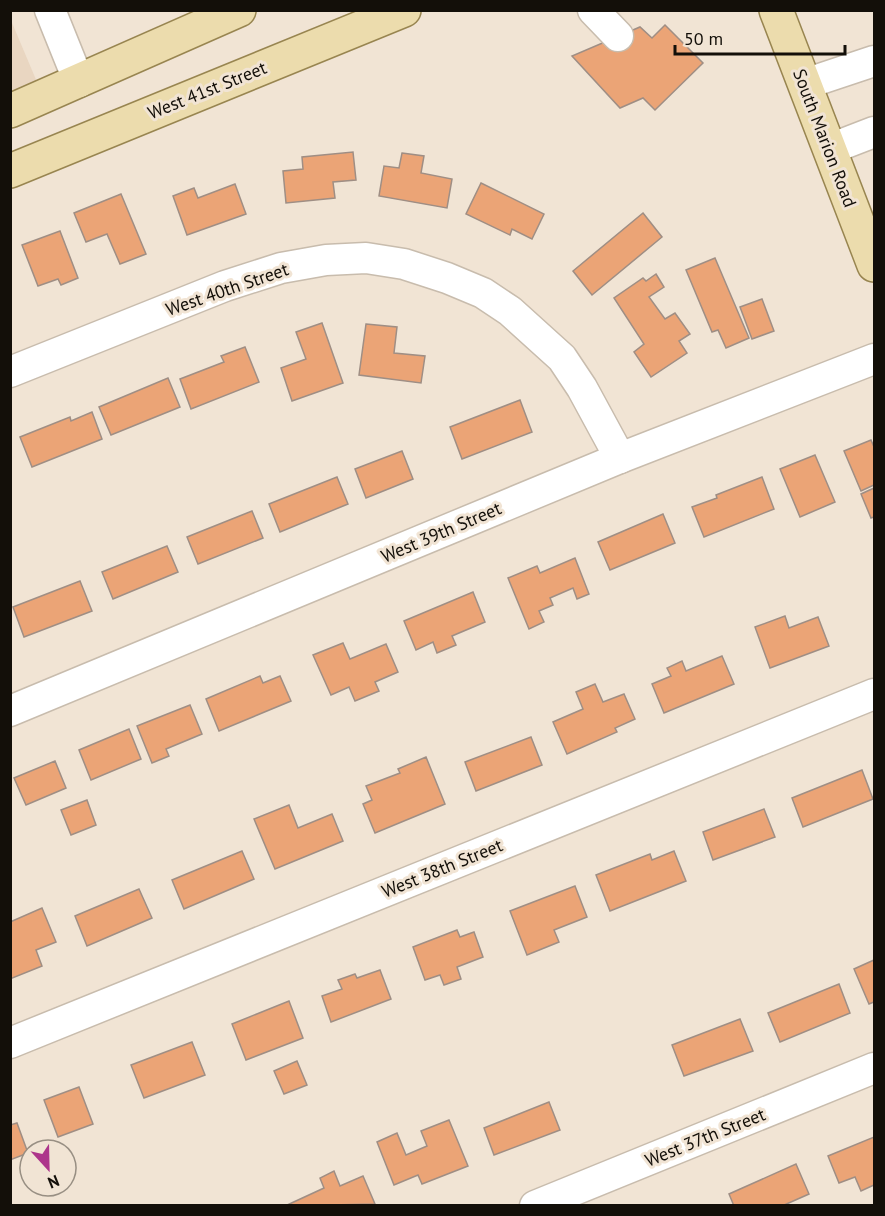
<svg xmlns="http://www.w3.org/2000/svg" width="885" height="1216" viewBox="0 0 885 1216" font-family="'PT Sans',sans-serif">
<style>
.built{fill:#e9d6c1}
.building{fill:#eba476;stroke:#9f8e84;stroke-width:1.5}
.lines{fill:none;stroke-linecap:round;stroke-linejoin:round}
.minor-casing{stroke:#c8bcad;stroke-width:33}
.major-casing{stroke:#988550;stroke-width:36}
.minor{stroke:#fff;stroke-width:30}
.major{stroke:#ecdcad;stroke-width:33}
.labels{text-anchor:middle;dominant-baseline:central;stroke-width:6;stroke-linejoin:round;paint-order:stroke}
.street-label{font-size:18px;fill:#130f09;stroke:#f1e4d4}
</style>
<rect width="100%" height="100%" fill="#f1e4d4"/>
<!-- built -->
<polygon class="built" points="10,18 37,82 10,93"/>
<!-- building -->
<g class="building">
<polygon points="665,25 703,63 655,110 643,98 620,108 572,56 640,27 652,38"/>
<polygon points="353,152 356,180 333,182 335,198 286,203 283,171 303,169 302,157"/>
<polygon points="402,153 424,156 421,173 452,179 447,208 379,196 384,166 399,168"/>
<polygon points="481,183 544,214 532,239 512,229 510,235 466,214"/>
<polygon points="235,184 246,214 187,235 173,196 194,188 198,198"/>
<polygon points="121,194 146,254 120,264 107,234 86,242 74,213"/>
<polygon points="643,213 662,237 592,295 573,271"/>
<polygon points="60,231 78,278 61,285 58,279 38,286 22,245"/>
<polygon points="715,258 749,338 726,348 718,330 712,332 686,270"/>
<polygon points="656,274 664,287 649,297 665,319 675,313 690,334 679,341 687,353 651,377 634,352 644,344 614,298 643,278 646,281"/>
<polygon points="762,299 774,331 752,339 740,307"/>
<polygon points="322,323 343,383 292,401 281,368 306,359 296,332"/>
<polygon points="366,324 397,327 394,353 425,356 421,383 359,375"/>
<polygon points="245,347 259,382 191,409 180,379 224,362 221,356"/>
<polygon points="168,378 180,407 111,435 99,407"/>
<polygon points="520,400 532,432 462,459 450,427"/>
<polygon points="92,412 102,439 32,467 20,437 70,417 71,421"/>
<polygon points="871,440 874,447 874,485 861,491 844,451"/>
<polygon points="402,451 413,479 366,498 355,469"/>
<polygon points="815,455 835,502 800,517 780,469"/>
<polygon points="337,477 348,504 280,532 269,504"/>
<polygon points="762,477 774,509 704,537 692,507 717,498 716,495"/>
<polygon points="874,488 874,517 871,518 861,494"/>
<polygon points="252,511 263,538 198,564 187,537"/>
<polygon points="663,514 675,543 610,570 598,542"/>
<polygon points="167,546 178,572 113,599 102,572"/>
<polygon points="575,558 589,594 577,599 573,588 550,598 553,605 539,611 544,622 529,629 508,578 537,566 540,573"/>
<polygon points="80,581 92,611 24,637 13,607"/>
<polygon points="473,592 485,622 452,636 456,645 437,653 433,642 416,650 404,621"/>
<polygon points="785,616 789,628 818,617 829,646 770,668 755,627"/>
<polygon points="343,643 350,659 386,644 398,672 375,682 379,691 355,701 349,687 331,695 313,655"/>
<polygon points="722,656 734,684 664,713 652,684 671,676 667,668 682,661 686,671"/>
<polygon points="260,676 263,683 280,676 291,701 219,731 206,699"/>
<polygon points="595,684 603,702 624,694 635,719 615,728 617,732 567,754 553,722 583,709 576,692"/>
<polygon points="190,705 202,734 166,749 169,756 152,763 137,726"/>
<polygon points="129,729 141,759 91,780 79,750"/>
<polygon points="531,737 542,765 476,791 465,762"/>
<polygon points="426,757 445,804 375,833 363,804 372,800 366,786 400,773 398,769"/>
<polygon points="55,761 66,788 26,805 14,778"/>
<polygon points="862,770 873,799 803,827 792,798"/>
<polygon points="87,800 96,825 71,835 61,810"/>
<polygon points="289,805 298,828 332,814 343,841 275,869 254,819"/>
<polygon points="764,809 775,837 713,860 703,832"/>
<polygon points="242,851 254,879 184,909 172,880"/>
<polygon points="674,851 686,881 610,911 596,875 650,854 652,860"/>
<polygon points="575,886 587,917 554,930 559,942 527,955 510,911"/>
<polygon points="139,889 152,918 87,946 75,916"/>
<polygon points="42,908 56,942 36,950 42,966 10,979 10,922"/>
<polygon points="457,930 460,937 474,932 483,957 457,967 461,979 444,985 440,975 425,980 413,947"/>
<polygon points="874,960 874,1002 869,1004 854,969"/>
<polygon points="380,970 391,999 331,1022 322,996 342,989 338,980 355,974 357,978"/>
<polygon points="839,984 850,1013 780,1042 768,1013"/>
<polygon points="289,1001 303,1038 246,1060 232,1024"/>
<polygon points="740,1019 753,1051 684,1076 672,1045"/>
<polygon points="192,1042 205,1075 144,1098 131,1065"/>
<polygon points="297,1061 307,1085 284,1094 274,1071"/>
<polygon points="79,1087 93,1124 58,1137 44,1100"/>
<polygon points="549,1102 560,1130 494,1155 484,1128"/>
<polygon points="449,1120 468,1166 422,1184 418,1175 394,1185 377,1142 397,1133 406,1155 427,1146 421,1131"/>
<polygon points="17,1123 28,1153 10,1160 10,1125"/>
<polygon points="874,1137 874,1185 861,1191 855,1177 839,1183 828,1156"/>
<polygon points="796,1164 809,1194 782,1206 734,1206 729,1194"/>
<polygon points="334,1171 340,1186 363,1176 375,1204 285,1206 324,1188 320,1178"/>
</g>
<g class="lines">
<!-- minor casing -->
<g class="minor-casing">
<g id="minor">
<polyline points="50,10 79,82"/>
<polyline points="593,10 618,36"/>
<polyline points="805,84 874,61"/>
<polyline points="830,149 874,132"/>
<polyline points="10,372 225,286 281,268 326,260 366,258 404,264 447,278 483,293 510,311 562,358 582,388 620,458"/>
<polyline points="10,711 620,458 874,359"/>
<polyline points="10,1043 874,694"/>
<polyline points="535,1206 874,1068"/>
</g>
</g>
<!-- major casing -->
<g class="major-casing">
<g id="major">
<polyline points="776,10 874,265"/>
<polyline points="10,111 239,10"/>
<polyline points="10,171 404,10"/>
</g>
</g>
<!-- minor -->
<use href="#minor" class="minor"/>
<!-- major -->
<use href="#major" class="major"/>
</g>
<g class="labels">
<!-- street labels -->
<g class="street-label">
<text transform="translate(207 90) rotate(-22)">West 41st Street</text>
<text transform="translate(825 138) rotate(69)">South Marion Road</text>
<text transform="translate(227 289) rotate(-19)">West 40th Street</text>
<text transform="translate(441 532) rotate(-23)">West 39th Street</text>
<text transform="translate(442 868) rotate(-22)">West 38th Street</text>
<text transform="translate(705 1137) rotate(-22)">West 37th Street</text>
</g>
</g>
<!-- border -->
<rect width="885" height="1216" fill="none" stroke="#130f09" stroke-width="24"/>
<!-- north arrow -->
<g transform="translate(48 1168) rotate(158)"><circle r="28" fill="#f1e4d4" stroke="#988f83" stroke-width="1.5"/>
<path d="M0-4.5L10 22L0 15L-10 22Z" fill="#ad358b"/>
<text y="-9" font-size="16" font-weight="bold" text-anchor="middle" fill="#130f09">N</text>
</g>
<!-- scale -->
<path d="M675 45v9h170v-9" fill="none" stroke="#130f09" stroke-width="3"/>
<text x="684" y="45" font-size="18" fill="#130f09" stroke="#f1e4d4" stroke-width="4.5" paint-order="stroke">50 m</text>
</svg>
